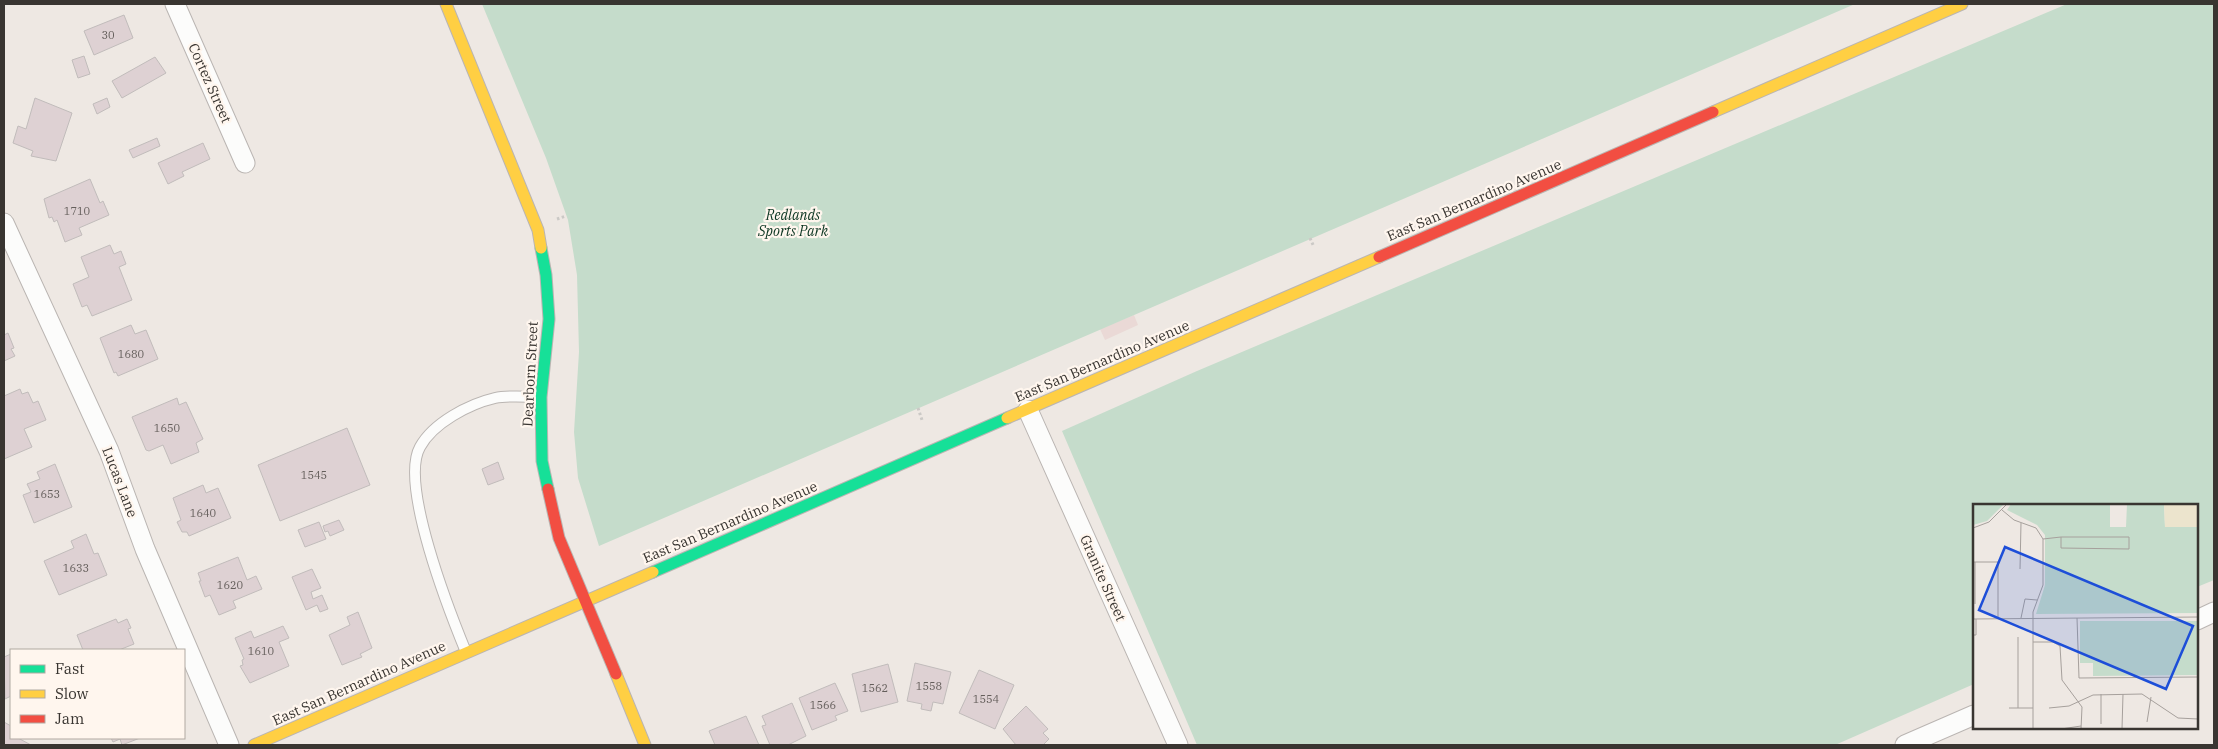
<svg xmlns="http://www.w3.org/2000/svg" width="2218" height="749" viewBox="0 0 2218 749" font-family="'IBM Plex Serif',serif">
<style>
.industrial{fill:#ead9d6}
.green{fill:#c5dccb}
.building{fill:#ded1d3;stroke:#c1bcbb}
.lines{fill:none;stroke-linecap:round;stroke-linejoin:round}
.lane-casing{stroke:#bab5b2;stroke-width:12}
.street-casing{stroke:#bab5b2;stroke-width:21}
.fast-casing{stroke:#bab5b2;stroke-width:13}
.slow-casing{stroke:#bab5b2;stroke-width:13}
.jam-casing{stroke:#bab5b2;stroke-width:13}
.path{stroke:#cbc9c6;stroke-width:3;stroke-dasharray:2.5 2.5;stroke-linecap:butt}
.lane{stroke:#fcfcfb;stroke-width:10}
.street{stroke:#fcfcfb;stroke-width:19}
.fast{stroke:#16e098;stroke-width:11}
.slow{stroke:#ffcf43;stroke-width:11}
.jam{stroke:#f24e42;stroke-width:11}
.labels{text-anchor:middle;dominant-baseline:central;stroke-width:4.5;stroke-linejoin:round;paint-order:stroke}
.number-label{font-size:11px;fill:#645e5b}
.street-label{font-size:14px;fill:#393531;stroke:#fff6ee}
.park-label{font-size:14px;font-style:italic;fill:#0b3521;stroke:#fff6ee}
.inset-road{fill:none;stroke:#a6a09c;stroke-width:1}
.view{fill:#1d4ed8;fill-opacity:0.15;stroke:#1d4ed8;stroke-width:2.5}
.inset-edge{fill:none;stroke:#393531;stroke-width:2.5}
</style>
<rect width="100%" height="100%" fill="#eee8e3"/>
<!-- industrial -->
<polygon class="industrial" points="1134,315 1138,325 1105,340 1100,329"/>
<!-- green -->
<g class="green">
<polygon points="482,4 1855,4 599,546 578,478 574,432 579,352 577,275 568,220 546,158"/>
<polygon points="2067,4 2214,4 2214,580 2197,587 2197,505 1974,505 1974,684 1835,745 1197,745 1062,431 1197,371"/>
</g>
<!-- building -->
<g class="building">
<polygon points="124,15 133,38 94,55 84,31"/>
<polygon points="84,56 90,74 78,78 72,60"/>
<polygon points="155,57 166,73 122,98 112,81"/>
<polygon points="35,98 72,113 56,161 31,156 33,151 13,143 18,126 26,129"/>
<polygon points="107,98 110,107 97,114 93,104"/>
<polygon points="157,138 160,146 133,158 129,150"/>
<polygon points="203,143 210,159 182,172 184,176 168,184 158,163"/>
<polygon points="90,179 100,203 103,201 109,215 79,228 82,235 65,242 57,220 54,222 52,217 49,218 44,199"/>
<polygon points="110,245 114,254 121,251 126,264 119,267 132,300 92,316 87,305 82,307 73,284 89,277 81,257"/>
<polygon points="131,325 135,334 146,330 158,359 118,376 116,372 114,373 100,338"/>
<polygon points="8,333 14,348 11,349 15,356 4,361 4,335"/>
<polygon points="20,389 22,394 28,392 33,403 38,401 46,420 24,429 32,447 4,459 4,396"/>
<polygon points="177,398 179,405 186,402 203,439 196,443 199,452 171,464 163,445 149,451 146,450 132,417"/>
<polygon points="347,428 370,485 280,521 258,465"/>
<polygon points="498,462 504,479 488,485 482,469"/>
<polygon points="55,464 72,507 34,523 23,495 31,492 27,484 40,479 37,472"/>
<polygon points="203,485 206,493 218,488 231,518 189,536 187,532 182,532 177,522 181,520 173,498"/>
<polygon points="339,520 344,530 330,536 328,531 325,532 323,526"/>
<polygon points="319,522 326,539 305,547 298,530"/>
<polygon points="86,534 94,554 98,553 107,575 59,595 44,561 74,548 71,541"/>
<polygon points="238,557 247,580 256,576 262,589 233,601 236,608 219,615 210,595 205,597 199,581 201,581 198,573"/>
<polygon points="312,569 321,588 311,592 313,599 322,595 328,609 320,612 317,605 306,610 292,577"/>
<polygon points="358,612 372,648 360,654 362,657 342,665 329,635 350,625 347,617"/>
<polygon points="116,619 118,623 127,619 131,628 128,629 134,644 119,650 83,650 77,635"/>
<polygon points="283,626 289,638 279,642 289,666 250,683 240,666 243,665 242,660 244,659 235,638 251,631 254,638"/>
<polygon points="11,654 11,696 5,699 4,657"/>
<polygon points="915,663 951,672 943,704 933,702 931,711 921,709 922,704 907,701"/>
<polygon points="888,664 898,702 861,712 852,674"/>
<polygon points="979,670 1014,685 995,729 959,713"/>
<polygon points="835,683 848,711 835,716 837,720 812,730 799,698"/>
<polygon points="792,703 806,736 788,745 770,745 762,726 766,725 762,716"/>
<polygon points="1026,706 1048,729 1043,733 1049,739 1043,745 1016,745 1003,729"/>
<polygon points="746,716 759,745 715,745 709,731"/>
<polygon points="4,722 11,726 11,738 18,738 31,745 4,745"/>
<polygon points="111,738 140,738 122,745 120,739 113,742"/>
</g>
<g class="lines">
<!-- lane casing -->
<g class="lane-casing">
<path id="lane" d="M466,652C450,613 399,484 420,447C433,423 469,404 495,398C509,395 526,397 541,397"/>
</g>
<!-- street casing -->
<g class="street-casing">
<g id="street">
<polyline points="175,4 245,163"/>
<polyline points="4,223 109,451 145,549 229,745"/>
<polyline points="1028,410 1178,745"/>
<polyline points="2197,620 2214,612"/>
<polyline points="1905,745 1974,715"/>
</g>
</g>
<!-- fast casing -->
<g class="fast-casing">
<g id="fast">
<polyline points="541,248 546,275 549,319 541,397 542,461 548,489"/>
<polyline points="653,572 1007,418"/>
</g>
</g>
<!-- slow casing -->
<g class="slow-casing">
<g id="slow">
<polyline points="446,4 538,230 541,248"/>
<polyline points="1713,112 1962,4"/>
<polyline points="1007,418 1379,257"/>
<polyline points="616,674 645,745"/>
<polyline points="254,745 653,572"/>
</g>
</g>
<!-- jam casing -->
<g class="jam-casing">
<g id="jam">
<polyline points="1379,257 1713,112"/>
<polyline points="548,489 559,538 616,674"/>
</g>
</g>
<!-- path -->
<g class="path">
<polyline points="557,219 566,216"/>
<polyline points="1310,238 1314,247"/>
<polyline points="918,408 922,420"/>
</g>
<!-- lane -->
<use href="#lane" class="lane"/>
<!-- street -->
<use href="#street" class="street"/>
<!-- fast -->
<use href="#fast" class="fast"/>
<!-- slow -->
<use href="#slow" class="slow"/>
<!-- jam -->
<use href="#jam" class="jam"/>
</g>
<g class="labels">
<!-- number labels -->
<g class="number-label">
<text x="108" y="35">30</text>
<text x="77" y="211">1710</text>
<text x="131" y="354">1680</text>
<text x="167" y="428">1650</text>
<text x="314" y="475">1545</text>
<text x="47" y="494">1653</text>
<text x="203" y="513">1640</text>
<text x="76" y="568">1633</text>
<text x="230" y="585">1620</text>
<text x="261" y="651">1610</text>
<text x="929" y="686">1558</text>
<text x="875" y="688">1562</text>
<text x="986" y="699">1554</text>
<text x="823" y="705">1566</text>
</g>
<!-- street labels -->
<g class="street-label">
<text transform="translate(210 83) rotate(66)">Cortez Street</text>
<text transform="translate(1474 200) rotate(-23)">East San Bernardino Avenue</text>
<text transform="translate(1102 361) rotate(-23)">East San Bernardino Avenue</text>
<text transform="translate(530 374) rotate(-87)">Dearborn Street</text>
<text transform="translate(120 482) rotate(69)">Lucas Lane</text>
<text transform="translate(730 522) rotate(-23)">East San Bernardino Avenue</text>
<text transform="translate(1103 578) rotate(66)">Granite Street</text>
<text transform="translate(359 683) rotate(-24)">East San Bernardino Avenue</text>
</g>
<!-- park labels -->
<g class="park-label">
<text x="793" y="215">Redlands<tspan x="793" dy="16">Sports Park</tspan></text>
</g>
</g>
<!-- overview -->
<g transform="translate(1973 504)">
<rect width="225" height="225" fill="#eee8e3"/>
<path d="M0,0H31L14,17L0,21ZM38,0H137V23H153L154,0H191L192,23H225V109L63,110L72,81V31L64,21L34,6ZM107,117H225V171L120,172V159H107Z" fill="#c5dccb"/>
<path d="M191,0H225V23H192Z" fill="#ece4cd"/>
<path class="inset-road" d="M29,6L41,16L63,24L70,35V81L60,108V225M0,24L16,18L34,0M70,35L88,33H156V45L88,44V33M0,58H25V115M2,58V100M47,65L48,19M48,114L52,95L64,96M104,114L106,174L225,173M0,115L225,113M0,131H3V115M45,133V204M60,138H80L87,142L89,176L109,203L108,225M128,190V220M36,204H60M76,204L96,202L120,191L169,190L205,214L225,215M174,218L178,193M88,225L108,222M149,225L150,190"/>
<path class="view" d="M32,43L220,122L193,185L6,106Z"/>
<rect width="225" height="225" class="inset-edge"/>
</g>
<!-- border -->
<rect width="2218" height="749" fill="none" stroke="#393531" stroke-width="10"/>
<!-- legend -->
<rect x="10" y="649" width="175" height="90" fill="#fff6ee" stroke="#b0a9a2"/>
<rect x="20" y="665" width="25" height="8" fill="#16e098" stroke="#b0a9a2"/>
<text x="55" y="674" font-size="15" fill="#393531">Fast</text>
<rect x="20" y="690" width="25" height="8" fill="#ffcf43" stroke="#b0a9a2"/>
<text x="55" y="699" font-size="15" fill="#393531">Slow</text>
<rect x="20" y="715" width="25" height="8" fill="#f24e42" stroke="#b0a9a2"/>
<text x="55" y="724" font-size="15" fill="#393531">Jam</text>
</svg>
